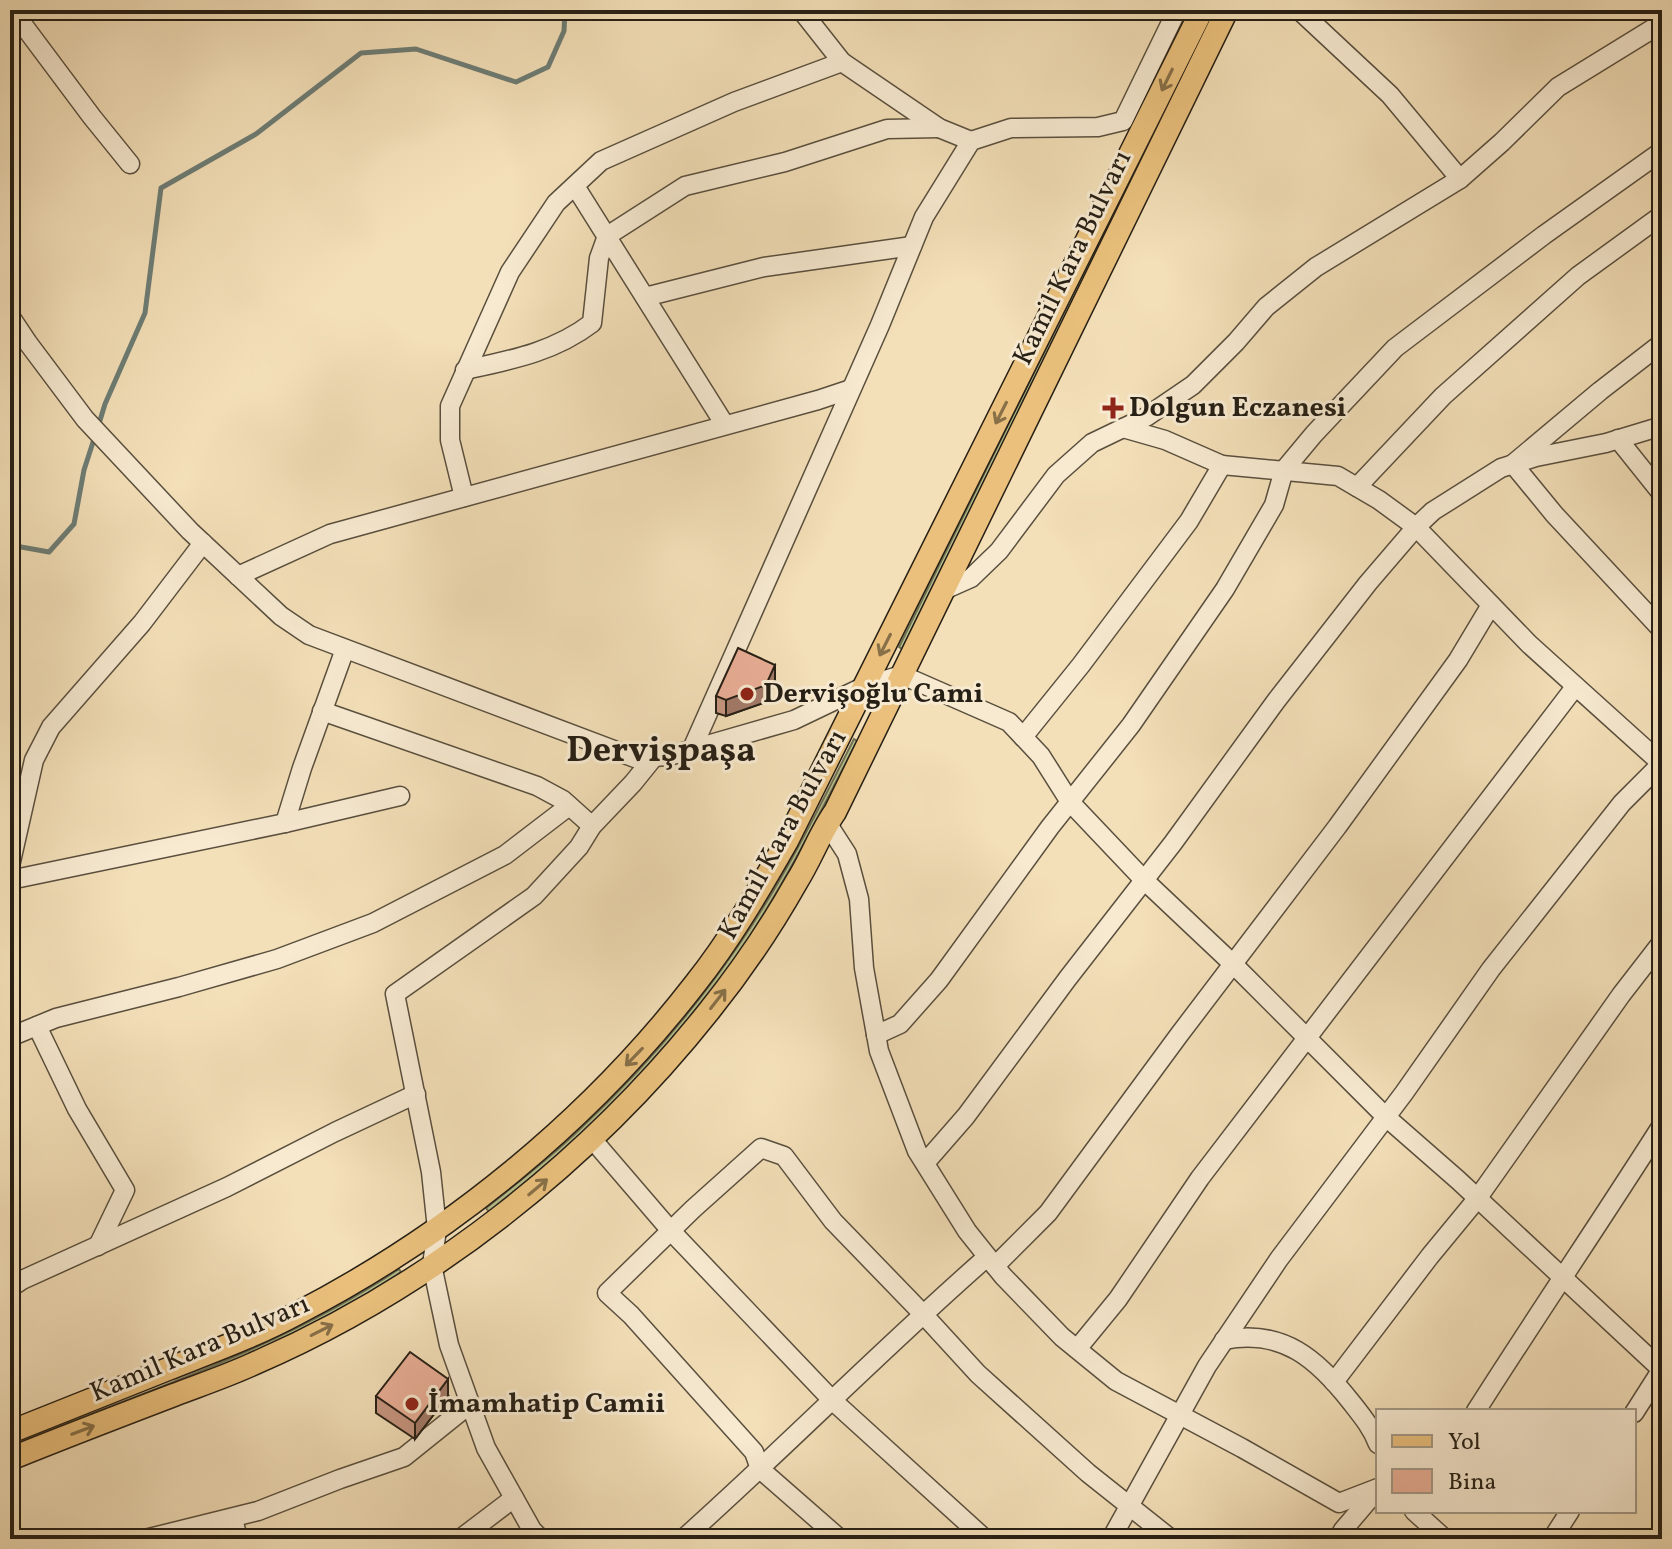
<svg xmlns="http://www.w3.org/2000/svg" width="1672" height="1549" viewBox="0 0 1672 1549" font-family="Vollkorn,serif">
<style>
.green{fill:#b9c290;stroke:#707052;stroke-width:2}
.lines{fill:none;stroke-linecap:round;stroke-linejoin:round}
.stream{stroke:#6d7d75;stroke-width:5}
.minor-casing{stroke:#594f3e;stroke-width:21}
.major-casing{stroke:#261f15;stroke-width:25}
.minor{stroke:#f7ead1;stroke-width:18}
.major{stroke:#eac07c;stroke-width:22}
.wall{fill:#c89681;stroke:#261f15;stroke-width:2}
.shaded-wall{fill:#a37a69;stroke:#261f15;stroke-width:2}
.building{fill:#e9ae96;stroke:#261f15;stroke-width:2}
.oneway{stroke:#887048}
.poi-dot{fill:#8f2418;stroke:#f7ead1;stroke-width:3}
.labels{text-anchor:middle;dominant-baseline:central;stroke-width:6;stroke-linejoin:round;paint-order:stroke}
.street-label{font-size:28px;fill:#261f15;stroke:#f7ead1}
.poi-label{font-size:28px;font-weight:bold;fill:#261f15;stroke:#f7ead1;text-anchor:start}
.district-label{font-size:36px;font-weight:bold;fill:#261f15;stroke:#f7ead1}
</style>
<rect width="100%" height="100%" fill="#f3dfb8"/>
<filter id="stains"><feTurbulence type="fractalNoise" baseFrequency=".0025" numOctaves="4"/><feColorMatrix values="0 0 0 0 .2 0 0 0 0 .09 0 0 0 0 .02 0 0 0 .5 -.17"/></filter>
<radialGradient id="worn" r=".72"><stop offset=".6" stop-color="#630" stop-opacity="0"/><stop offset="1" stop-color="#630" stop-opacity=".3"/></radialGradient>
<!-- green -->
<g class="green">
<polygon points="1212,10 1216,10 902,649 899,647"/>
<path d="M854,739L857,741C820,813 784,886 738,954C724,976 706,996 690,1017C651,1064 610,1110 564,1150C540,1171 514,1191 489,1212L486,1208C517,1183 550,1158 579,1130C638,1075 692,1013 738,946C783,881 818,810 854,739Z"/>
<path d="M399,1269L401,1272L378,1288L320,1321L260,1350L10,1449V1445C142,1393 280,1349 399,1269Z"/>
</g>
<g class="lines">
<!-- stream -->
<g class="stream">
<polyline points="98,427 105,404 145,313 161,188 256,134 361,53 416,49 516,82 548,67 564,31 565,10"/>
<polyline points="10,545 49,552 74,524 84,470 95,436"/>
</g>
<!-- minor casing -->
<g class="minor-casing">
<g id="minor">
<polyline points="12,10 92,117 130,164"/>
<polyline points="801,10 842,62 939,128 971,141"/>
<polyline points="1299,10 1390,95 1460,179"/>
<polyline points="575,186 725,425"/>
<polyline points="645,297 764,267 912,246"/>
<polyline points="10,316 28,343 85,419 190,531 281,616 309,635 635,758 669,756 794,720 865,686 902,675 1009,722 1041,756 1070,802 1144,880 1233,964 1386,1117 1458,1180 1662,1370"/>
<polyline points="1662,343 1600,391 1513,464 1554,514 1662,630"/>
<path d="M465,370C511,360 554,352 592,323L599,258L607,236L685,186L785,162L887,129L939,128"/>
<polyline points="1123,428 1165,440 1222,465 1338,476 1379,500 1416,527 1529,644 1662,764"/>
<polyline points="1618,439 1662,494"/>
<polyline points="1357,487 1443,396 1578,276 1662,215"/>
<polyline points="464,497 450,440 450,406 510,272 556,203 601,161 734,102 842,62"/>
<polyline points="238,576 330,534 818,400 851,389"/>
<polyline points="944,590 971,578 999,551 1056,475 1092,443 1146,417 1193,385 1236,342 1266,307 1316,267 1460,179 1502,142 1558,87 1662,23"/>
<polyline points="322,711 537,786 563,800 592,826"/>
<polyline points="1023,737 1081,665 1189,521 1222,465"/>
<polyline points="692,749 880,325 924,217 971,141 1011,128 1098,127 1123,121 1177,10"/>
<polyline points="285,823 302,768 345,649"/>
<polyline points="827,823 847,854 859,899 864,968 879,1051 917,1151 967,1231 1003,1276 1062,1337 1116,1381 1242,1448 1339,1503 1378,1488"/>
<polyline points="10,866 34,760 51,727 142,623 203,543"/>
<polyline points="10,880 285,823 400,796"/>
<polyline points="37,1026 77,1109 125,1190 98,1246"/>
<polyline points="876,1035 900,1024 939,980 1050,827 1131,725 1225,589 1274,505 1284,470 1314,434 1395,348 1544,235 1662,151"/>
<polyline points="10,1037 56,1018 179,987 277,959 373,923 505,855 569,806"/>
<polyline points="592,1139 671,1231 832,1400 985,1539"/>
<polyline points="925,1163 966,1116 1068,978 1173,843 1276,701 1368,583 1416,527 1433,511 1501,468 1536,457 1606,443 1662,426"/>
<polyline points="995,1266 1048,1213 1179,1035 1337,827 1458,660 1491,605"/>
<polyline points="10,1288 22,1280 227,1187 335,1132 416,1094"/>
<path d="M1224,1340C1283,1328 1318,1360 1351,1402C1362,1416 1372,1428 1378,1444"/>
<polyline points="1077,1349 1118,1299 1200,1178 1575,687"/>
<polyline points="1334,1382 1430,1256 1477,1199 1621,995 1662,942"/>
<path d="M1476,1411C1537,1315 1601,1221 1662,1125"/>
<polyline points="1634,1413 1662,1369"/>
<polyline points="1414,1511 1445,1539"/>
<polyline points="233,1518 238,1539"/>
<polyline points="145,1539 258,1511 340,1479 404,1457 470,1404"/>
<polyline points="460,1539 514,1498"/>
<polyline points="541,1539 532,1530 486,1448 449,1345 432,1265 437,1229 431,1172 395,994 534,896 579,847 592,826 633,783 654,757"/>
<path d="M683,1539C786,1447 883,1348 987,1257"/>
<polyline points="840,1539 760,1469 754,1452 631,1315 607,1293 693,1209 761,1148 784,1156 833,1221 923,1314 978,1374 1088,1473 1171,1539"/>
<polyline points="1111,1539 1207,1366 1279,1259 1404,1093 1491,969 1622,803 1661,764"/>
<polyline points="1338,1539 1343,1530 1378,1489"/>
<polyline points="1552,1539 1570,1511"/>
</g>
</g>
<!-- major casing -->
<g class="major-casing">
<g id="major">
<path d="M10,1432C63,1411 115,1390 168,1369C211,1352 255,1336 296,1314C449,1235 589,1121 695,984C730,940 759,890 787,841L1202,10"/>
<path d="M10,1459C64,1437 119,1416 174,1395C200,1385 227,1376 253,1364C429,1288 590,1161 709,1011C742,970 771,927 797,881C811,859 820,833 835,812L1227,10"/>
</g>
</g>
<!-- minor -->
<use href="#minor" class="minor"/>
<!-- major -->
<use href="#major" class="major"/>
</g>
<!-- wall -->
<g class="wall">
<polygon points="775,682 766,702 726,716 716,713 716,696"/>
<polygon points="376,1396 448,1396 415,1439 376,1413"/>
</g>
<!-- shaded-wall -->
<g class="shaded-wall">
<polygon points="775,665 775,682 766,702 726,716 726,700"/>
<polygon points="448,1379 448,1396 415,1439 415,1423"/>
</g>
<!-- building -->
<g class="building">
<polygon points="738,648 775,665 766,685 726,700 716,696"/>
<polygon points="410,1352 448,1379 415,1423 376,1396"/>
</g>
<!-- one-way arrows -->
<defs><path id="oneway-shaft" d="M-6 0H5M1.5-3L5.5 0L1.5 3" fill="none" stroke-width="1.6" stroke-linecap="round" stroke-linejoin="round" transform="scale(2)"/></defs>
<g class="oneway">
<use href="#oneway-shaft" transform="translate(1167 80) rotate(116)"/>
<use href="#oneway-shaft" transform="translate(1001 413) rotate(117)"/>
<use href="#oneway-shaft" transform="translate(885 645) rotate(117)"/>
<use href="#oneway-shaft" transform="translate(718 999) rotate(-52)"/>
<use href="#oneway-shaft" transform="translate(634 1057) rotate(134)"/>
<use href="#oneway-shaft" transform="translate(538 1187) rotate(-40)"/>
<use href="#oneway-shaft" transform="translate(322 1330) rotate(-27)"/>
<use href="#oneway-shaft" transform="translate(83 1430) rotate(-21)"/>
</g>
<!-- markers -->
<g class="poi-dot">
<path d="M1109 396h8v8h8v8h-8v8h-8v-8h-8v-8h8z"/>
<circle cx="747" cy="694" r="8"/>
<circle cx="412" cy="1404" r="8"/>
</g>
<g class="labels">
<!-- street labels -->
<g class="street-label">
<text transform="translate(1073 258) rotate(-64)">Kamil Kara Bulvarı</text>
<text transform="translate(783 835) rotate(-61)">Kamil Kara Bulvarı</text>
<text transform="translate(200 1349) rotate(-23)">Kamil Kara Bulvarı</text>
</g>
<!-- poi labels -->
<g class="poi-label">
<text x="1129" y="408">Dolgun Eczanesi</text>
<text x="763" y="694">Dervişoğlu Cami</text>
<text x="428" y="1404">İmamhatip Camii</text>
</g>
<!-- district labels -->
<g class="district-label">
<text x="661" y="752">Dervişpaşa</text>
</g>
</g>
<!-- margin -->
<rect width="1672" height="1549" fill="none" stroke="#f3dfb8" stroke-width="40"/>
<rect x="12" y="12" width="1648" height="1525" fill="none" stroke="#261f15" stroke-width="4"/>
<rect x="20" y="20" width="1632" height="1509" fill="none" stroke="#261f15" stroke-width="2"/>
<!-- legend -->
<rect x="1376" y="1409" width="260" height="104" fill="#f7ead1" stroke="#a39986" stroke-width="2"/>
<rect x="1392" y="1435" width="40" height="12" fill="#eac07c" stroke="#a39986" stroke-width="2"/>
<text x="1448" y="1449" font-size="24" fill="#261f15">Yol</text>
<rect x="1392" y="1469" width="40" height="24" fill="#e9ae96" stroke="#a39986" stroke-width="2"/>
<text x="1448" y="1489" font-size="24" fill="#261f15">Bina</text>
<rect width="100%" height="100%" filter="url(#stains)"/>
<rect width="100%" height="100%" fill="url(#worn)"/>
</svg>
